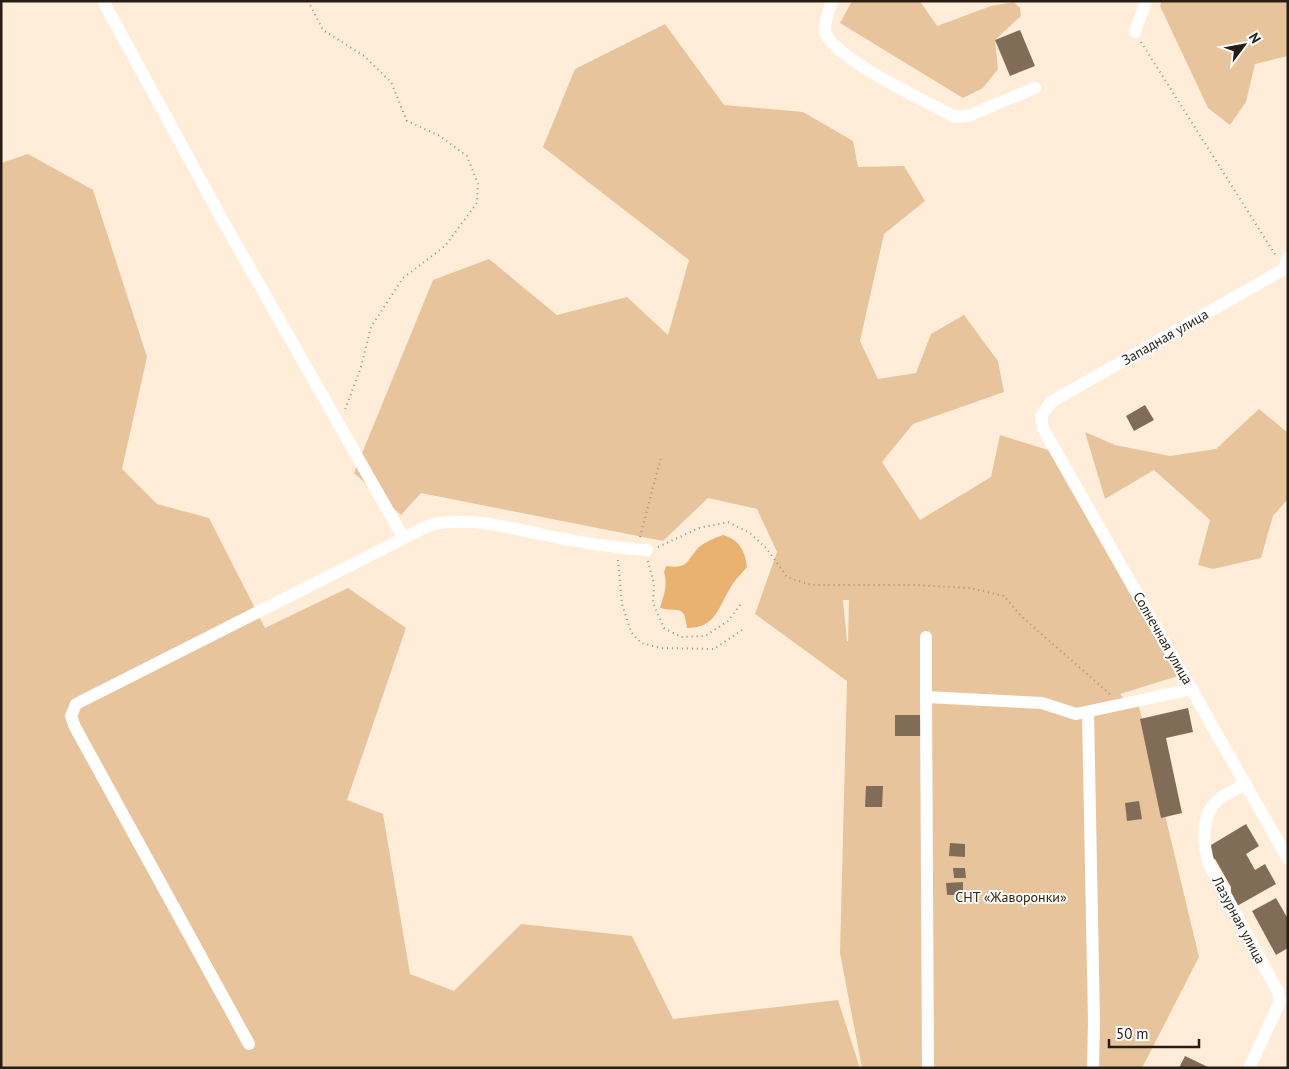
<svg xmlns="http://www.w3.org/2000/svg" width="1289" height="1069" viewBox="0 0 1289 1069" font-family="'PT Sans',sans-serif">
<style>
.green{fill:#e8c49c;fill-rule:evenodd}
.water{fill:#eab270}
.building{fill:#816d57}
.lines{fill:none;stroke-linecap:round;stroke-linejoin:round}
.path{stroke:#9d9081;stroke-width:2;stroke-dasharray:1 4;stroke-linecap:butt}
.minor{stroke:#fff;stroke-width:12}
.labels{text-anchor:middle;dominant-baseline:central;stroke-width:4;stroke-linejoin:round;paint-order:stroke}
.street-label{font-size:14px;fill:#261e15;stroke:#fdfdfd}
.park-label{font-size:14px;fill:#3a2306;stroke:#fdfdfd}
</style>
<rect width="100%" height="100%" fill="#ffedd9"/>
<!-- green -->
<g class="green">
<polygon points="852,1 920,1 937,26 991,6 1014,2 1020,8 1021,16 995,40 998,69 983,88 963,98 840,23"/>
<polygon points="1162,1 1288,1 1288,56 1255,64 1246,102 1230,125 1208,108 1160,6"/>
<path d="M665,24L724,105L803,112L853,141L858,167L904,166L925,201L884,234L860,341L878,379L916,373L931,334L964,315L998,361L1004,392L913,424L882,462L920,520L991,477L1000,435L1051,451L1178,676L1120,694L1127,702H1138L1199,957L1142,1068H862L840,953L847,681L755,614L777,552L757,509L708,498L663,541L421,493L401,515L354,473L433,280L489,259L557,315L627,297L668,335L689,260L543,147L575,69ZM843,600H849L848,641H847Z"/>
<polygon points="28,154 93,190 147,357 122,469 157,504 209,518 265,628 348,588 406,628 347,800 383,814 410,974 454,991 521,924 632,936 673,1019 838,1000 860,1068 1,1068 1,163"/>
<polygon points="1259,409 1288,433 1288,499 1273,516 1261,558 1213,569 1198,565 1210,520 1154,470 1105,499 1085,432 1115,445 1170,456 1216,449"/>
</g>
<!-- water -->
<path class="water" d="M723,535C740,540 745,551 747,567C740,575 733,582 728,592C717,611 714,628 687,628C684,603 679,613 660,608C664,595 668,584 664,572L666,566C688,569 686,562 698,548C705,542 714,538 723,535Z"/>
<!-- building -->
<g class="building">
<polygon points="1020,30 1035,66 1010,76 995,40"/>
<polygon points="1145,405 1154,420 1134,431 1126,416"/>
<polygon points="1188,708 1193,732 1166,738 1182,813 1161,818 1140,719"/>
<rect x="895" y="715" width="26" height="21"/>
<polygon points="866,786 883,786 882,807 865,807"/>
<polygon points="1139,801 1142,819 1127,821 1125,803"/>
<polygon points="1246,824 1259,846 1246,854 1255,870 1265,864 1276,884 1237,906 1231,896 1231,887 1215,859 1210,859 1211,845"/>
<polygon points="950,843 965,844 965,857 949,856"/>
<polygon points="953,868 965,868 966,878 954,878"/>
<polygon points="963,882 963,895 947,895 946,883"/>
<polygon points="1276,898 1288,919 1288,948 1276,955 1252,911"/>
<polygon points="1185,1056 1210,1068 1179,1068"/>
</g>
<g class="lines">
<!-- path -->
<g class="path">
<polyline points="308,1 323,30 364,56 391,82 407,121 440,136 467,156 478,184 477,203 445,246 403,278 371,327 361,367 345,410"/>
<polyline points="1141,42 1276,256"/>
<polyline points="640,537 661,457"/>
<polyline points="658,547 699,528 728,522 750,533 767,549 787,577 811,585 916,585 970,588 1004,596 1022,617 1111,695"/>
<polyline points="618,560 622,604 631,632 641,643 661,648 714,649 745,628"/>
<polyline points="648,561 654,584 653,603 664,628 681,637 705,636 728,621 741,604"/>
</g>
<!-- minor -->
<g class="minor">
<polyline points="103,1 223,221 403,537"/>
<path d="M832,1C829,9 824,23 825,31C830,57 930,103 955,117L968,116L1035,88"/>
<polyline points="1135,32 1146,1"/>
<polyline points="1288,257 1284,269 1051,402 1041,416 1043,428 1050,441 1288,859"/>
<polyline points="926,637 926,697 1042,703 1076,714 1193,689"/>
<polyline points="926,697 928,1068"/>
<polyline points="1088,712 1094,1022 1093,1068"/>
<path d="M1246,784C1238,789 1226,793 1218,800C1200,816 1203,844 1209,864L1278,992L1280,1002L1249,1068"/>
<path d="M249,1044L75,727L71,716L76,704L430,525C467,516 507,527 544,535C578,542 612,548 647,550"/>
</g>
</g>
<g class="labels">
<!-- street labels -->
<g class="street-label">
<text transform="translate(1165 337) rotate(-30)">Западная улица</text>
<text transform="translate(1163 638) rotate(60)">Солнечная улица</text>
<text transform="translate(1239 920) rotate(62)">Лазурная улица</text>
</g>
<!-- park labels -->
<g class="park-label">
<text x="1011" y="897">СНТ «Жаворонки»</text>
</g>
</g>
<!-- border -->
<rect width="1289" height="1069" fill="none" stroke="#261e15" stroke-width="5"/>
<!-- north arrow -->
<g transform="translate(1244 45) rotate(58)" stroke="#fdfdfd" stroke-width="4" paint-order="stroke">
<path d="M0-4L9 19L0 12L-9 19Z" fill="#261e15"/>
<text y="-8" font-size="14" font-weight="bold" text-anchor="middle" fill="#261e15">N</text>
</g>
<!-- scale -->
<path d="M1109 1039v8h90v-8" fill="none" stroke="#261e15" stroke-width="2.5"/>
<text x="1116" y="1039" font-size="15" fill="#261e15" stroke="#fdfdfd" stroke-width="4" paint-order="stroke">50 m</text>
</svg>
